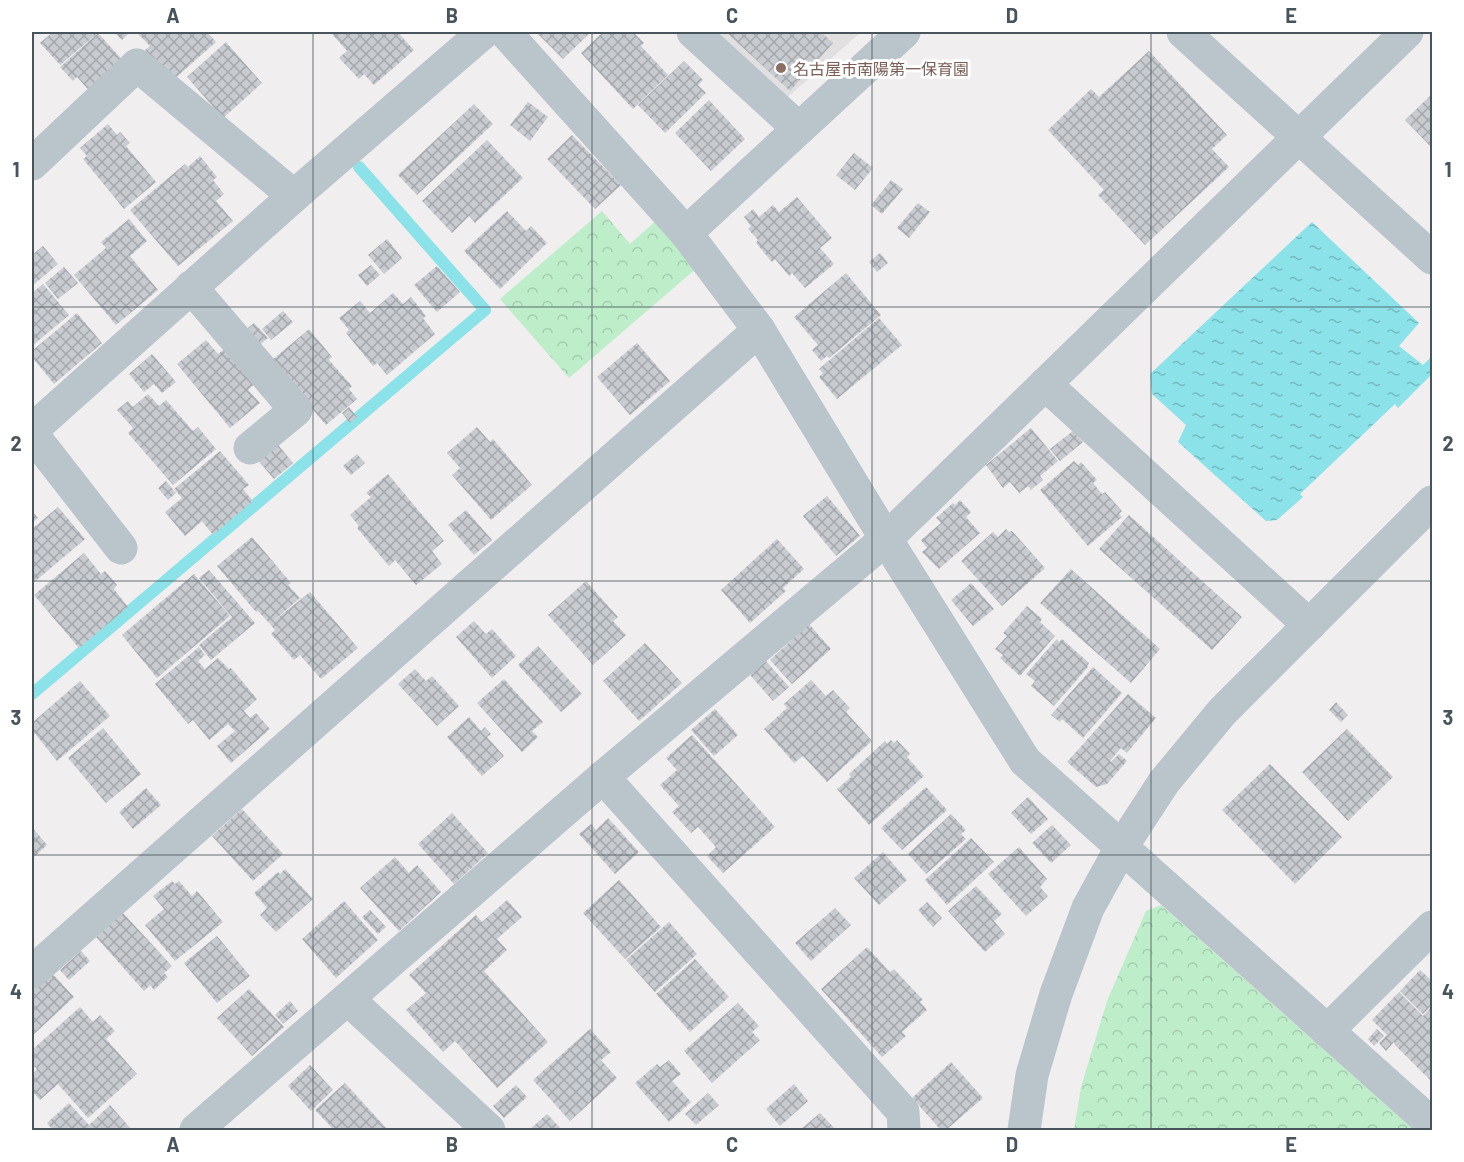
<svg xmlns="http://www.w3.org/2000/svg" width="1464" height="1162" viewBox="0 0 1464 1162" font-family="Barlow,'Noto Sans JP',sans-serif">
<style>
.education{fill:#e1dfe0}
.forest{fill:url(#forest-crowns)}
.water{fill:url(#water-ripples)}
.lines{fill:none;stroke-linecap:round;stroke-linejoin:round}
.stream{stroke:#8be2e9;stroke-width:12}
.building{fill:url(#building-cross-hatch)}
.minor{stroke:#bac4cb;stroke-width:33}
.grid{fill:none;stroke:#47545b;stroke-width:1.5;stroke-opacity:0.55}
.education-dot{fill:#8d6e63;stroke:#fff;stroke-width:2}
.labels{text-anchor:middle;dominant-baseline:central;stroke-width:6;stroke-linejoin:round;paint-order:stroke}
.education-label{font-size:16px;fill:#785e54;stroke:#fff;text-anchor:start}
.neatline{fill:none;stroke:#47545b;stroke-width:2}
.grid-label{font-size:20px;text-anchor:middle;font-weight:bold;fill:#47545b}
</style>
<defs>
<pattern id="forest-crowns" width="20" height="18" patternUnits="userSpaceOnUse" patternTransform="scale(1.5)"><rect width="20" height="18" fill="#bdedc9"/><path d="M2 6a3 3 0 1 1 6 0M12 15a3 3 0 1 1 6 0" fill="none" stroke="#a4cdaf"/></pattern>
<pattern id="water-ripples" width="26" height="14" patternUnits="userSpaceOnUse" patternTransform="scale(1.5)"><rect width="26" height="14" fill="#8be2e9"/><path d="M2 4q2-2 4 0t4 0M15 11q2-2 4 0t4 0" fill="none" stroke="#73bac0"/></pattern>
<pattern id="building-cross-hatch" width="8" height="8" patternUnits="userSpaceOnUse" patternTransform="scale(1.5)"><rect width="8" height="8" fill="#c8ccd0"/><path d="M0 0l8 8M0 8l8-8" fill="none" stroke="#a4a8ac"/></pattern>
</defs>
<rect width="100%" height="100%" fill="#f0eeee"/>
<!-- education -->
<polygon class="education" points="702,32 861,32 780,104"/>
<!-- forest -->
<g class="forest">
<polygon points="602,211 630,244 657,220 698,267 569,378 500,299"/>
<polygon points="1161,905 1414,1130 1074,1130 1081,1087 1107,1001 1146,911"/>
</g>
<!-- water -->
<polygon class="water" points="1312,222 1419,323 1399,346 1423,365 1432,356 1432,374 1398,408 1395,404 1300,494 1303,497 1277,520 1266,521 1178,442 1186,425 1152,394 1150,374"/>
<g class="lines">
<!-- stream -->
<polyline class="stream" points="32,694 485,310 359,167"/>
</g>
<!-- building -->
<g class="building">
<polygon points="53,32 56,33 58,32 99,32 60,65 40,43"/>
<polygon points="114,32 128,32 129,33 122,40"/>
<polygon points="136,32 207,32 216,42 172,81 145,50 150,46"/>
<polygon points="333,32 403,32 400,35 414,50 374,85 364,74 359,79 339,58 347,51 331,33"/>
<polygon points="540,32 591,32 563,59 538,34"/>
<polygon points="603,32 633,32 644,43 641,46 668,75 633,109 581,53"/>
<polygon points="726,32 821,32 833,43 790,91"/>
<polygon points="98,33 128,66 94,96 77,77 73,81 60,67"/>
<polygon points="226,42 262,83 223,118 187,77"/>
<polygon points="1149,51 1227,135 1212,149 1229,167 1145,245 1098,195 1104,190 1048,130 1091,89 1099,97"/>
<polygon points="684,61 703,80 698,85 706,93 665,133 638,105"/>
<polygon points="1432,94 1432,148 1405,120"/>
<polygon points="709,100 745,139 711,171 675,133"/>
<polygon points="528,102 548,117 530,141 510,125"/>
<polygon points="474,104 493,124 417,195 398,175"/>
<polygon points="108,124 117,135 120,132 130,143 126,146 156,182 124,209 83,159 87,156 80,148"/>
<polygon points="572,135 621,185 595,209 547,159"/>
<polygon points="487,140 523,178 475,223 469,216 452,233 422,201"/>
<polygon points="854,153 873,168 855,190 836,175"/>
<polygon points="200,156 217,177 213,180 224,194 216,201 233,221 178,266 130,210 185,164 188,167"/>
<polygon points="891,180 903,189 882,214 871,205"/>
<polygon points="797,197 832,238 820,248 834,264 805,288 792,273 789,276 775,259 772,262 756,243 758,240 748,229 751,226 744,217 753,209 759,217 773,205 779,212"/>
<polygon points="918,203 930,212 909,238 897,228"/>
<polygon points="507,211 526,231 531,226 547,243 500,289 464,251"/>
<polygon points="129,219 147,241 130,256 158,290 116,325 74,275 106,248 101,242"/>
<polygon points="387,239 402,258 384,274 368,255"/>
<polygon points="43,246 58,264 32,286 32,255"/>
<polygon points="880,253 888,263 877,272 869,262"/>
<polygon points="371,265 380,275 367,286 358,275"/>
<polygon points="437,266 460,292 437,312 414,285"/>
<polygon points="64,267 78,283 58,299 45,283"/>
<polygon points="846,273 881,315 829,358 827,356 821,361 812,350 818,345 794,317"/>
<polygon points="43,284 69,315 32,346 32,293"/>
<polygon points="393,293 403,304 411,297 426,316 423,318 435,334 387,375 377,363 373,366 346,333 349,330 339,318 360,301 370,313"/>
<polygon points="283,311 293,322 271,340 262,329"/>
<polygon points="77,313 102,343 54,384 32,357 32,351"/>
<polygon points="879,318 902,345 837,399 819,377 823,373 819,369"/>
<polygon points="254,323 268,338 257,347 244,331"/>
<polygon points="309,329 332,357 329,360 352,386 349,389 357,399 326,425 271,361"/>
<polygon points="206,340 218,354 227,347 257,382 248,390 260,403 230,428 177,364"/>
<polygon points="637,343 670,381 630,415 597,377"/>
<polygon points="152,354 176,382 162,393 154,384 144,392 129,374"/>
<polygon points="148,394 159,406 166,400 193,431 198,427 216,449 173,485 128,433 133,428 117,410 128,401 133,407"/>
<polygon points="349,407 357,417 350,423 342,413"/>
<polygon points="477,427 490,442 493,439 532,485 491,520 452,475 460,468 447,453"/>
<polygon points="1031,428 1058,461 1040,476 1043,480 1031,490 1028,486 1019,493 1010,482 1003,488 986,465"/>
<polygon points="1073,431 1083,442 1060,461 1050,449"/>
<polygon points="274,440 293,463 274,479 255,457"/>
<polygon points="220,451 249,485 243,489 253,501 213,535 202,521 185,536 165,512 182,498 174,489"/>
<polygon points="357,454 365,463 351,475 343,466"/>
<polygon points="1074,461 1078,465 1081,462 1097,480 1093,483 1102,494 1105,492 1122,511 1119,514 1122,517 1088,546 1040,490"/>
<polygon points="388,474 444,541 432,551 442,564 416,585 395,560 389,566 357,528 359,526 350,515 371,497 366,493"/>
<polygon points="166,481 176,493 168,500 158,488"/>
<polygon points="827,496 860,536 836,556 803,516"/>
<polygon points="960,500 971,512 966,517 980,533 939,569 922,552 927,548 921,540 941,523 936,518 953,503 955,505"/>
<polygon points="58,507 85,539 32,584 32,529"/>
<polygon points="466,510 492,540 474,555 448,525"/>
<polygon points="32,511 38,518 32,523"/>
<polygon points="1129,515 1242,617 1212,650 1099,549"/>
<polygon points="1006,529 1009,532 1012,531 1045,568 1002,606 961,561 993,532 998,537"/>
<polygon points="252,537 291,583 288,585 300,598 270,624 258,611 256,612 217,566"/>
<polygon points="777,539 804,569 783,588 786,591 750,623 721,590"/>
<polygon points="84,553 101,574 105,571 117,585 114,589 128,607 79,648 34,595"/>
<polygon points="1071,569 1160,649 1131,683 1040,603"/>
<polygon points="209,570 255,623 211,660 199,645 232,617 199,578"/>
<polygon points="194,574 230,616 157,678 122,635"/>
<polygon points="586,581 618,617 613,621 626,635 593,665 548,615"/>
<polygon points="971,583 994,609 973,626 951,600"/>
<polygon points="310,592 358,648 321,679 300,655 294,660 271,634 275,630 270,624"/>
<polygon points="1027,606 1042,619 1040,622 1055,636 1020,676 1000,658 1003,655 995,649 1007,636 1003,633"/>
<polygon points="474,621 486,634 492,629 516,656 492,678 456,637"/>
<polygon points="809,624 831,649 792,684 770,660"/>
<polygon points="1057,639 1059,642 1062,639 1089,663 1087,666 1088,667 1054,706 1031,686 1035,681 1026,674"/>
<polygon points="645,643 682,683 639,721 603,681"/>
<polygon points="538,646 582,694 561,712 518,665"/>
<polygon points="199,647 205,655 198,661 205,669 218,658 229,669 231,668 257,699 244,711 250,718 256,713 270,729 231,763 217,746 235,731 228,724 209,740 193,720 188,724 155,684"/>
<polygon points="766,661 789,687 773,701 750,675"/>
<polygon points="1093,667 1122,693 1083,738 1062,719 1060,722 1051,715"/>
<polygon points="415,669 426,681 432,676 459,706 437,726 398,684"/>
<polygon points="504,679 543,722 532,731 538,737 522,752 477,703"/>
<polygon points="811,680 826,696 833,690 850,708 846,712 872,741 827,782 803,756 794,763 764,729 787,708 784,704"/>
<polygon points="80,681 110,716 57,761 32,730 32,723"/>
<polygon points="1128,694 1156,718 1127,753 1121,748 1110,761 1111,762 1119,754 1127,761 1107,784 1096,787 1067,762"/>
<polygon points="1336,702 1348,715 1341,722 1329,710"/>
<polygon points="715,709 738,735 714,756 691,730"/>
<polygon points="469,717 481,731 485,727 491,734 487,737 504,756 482,776 447,737"/>
<polygon points="103,728 141,774 106,803 68,758"/>
<polygon points="1347,729 1393,777 1348,821 1302,772"/>
<polygon points="692,735 775,827 723,873 707,856 716,847 698,827 691,833 672,812 679,806 660,785 677,770 666,758"/>
<polygon points="891,740 894,743 897,740 910,754 907,757 924,776 869,825 837,789 851,777 849,774 885,741 887,744"/>
<polygon points="1270,764 1342,837 1295,884 1222,810"/>
<polygon points="926,787 947,810 902,850 881,828"/>
<polygon points="146,788 161,805 133,829 119,812"/>
<polygon points="1028,797 1048,819 1031,834 1011,813"/>
<polygon points="242,809 283,854 253,881 212,836"/>
<polygon points="452,813 488,853 454,884 418,844"/>
<polygon points="951,814 966,830 961,834 966,839 926,874 908,854"/>
<polygon points="608,818 639,852 615,874 579,834 591,824 596,830"/>
<polygon points="1052,825 1071,845 1051,863 1032,843"/>
<polygon points="32,827 47,845 32,859"/>
<polygon points="971,838 994,862 947,905 925,880"/>
<polygon points="1019,847 1047,879 1040,887 1048,896 1026,916 988,874"/>
<polygon points="883,852 907,880 879,905 854,878"/>
<polygon points="395,857 409,873 417,865 441,892 399,931 360,888"/>
<polygon points="285,869 313,899 276,932 260,915 267,908 254,893 278,872 280,874"/>
<polygon points="619,880 661,927 625,959 583,913"/>
<polygon points="172,881 175,884 179,881 192,896 197,891 223,922 175,961 145,925 164,909 153,896"/>
<polygon points="976,886 1002,914 994,921 1005,934 985,952 948,911"/>
<polygon points="507,900 522,917 497,939 507,950 484,971 548,1042 497,1088 455,1041 443,1052 406,1010 426,993 409,975 476,915 482,922"/>
<polygon points="344,901 378,940 336,978 302,939"/>
<polygon points="927,902 942,918 933,927 918,910"/>
<polygon points="835,908 851,925 811,961 795,943"/>
<polygon points="370,910 386,927 378,934 362,917"/>
<polygon points="123,913 172,966 164,973 168,977 154,990 150,985 144,991 96,937"/>
<polygon points="669,922 697,954 655,992 626,960"/>
<polygon points="217,936 250,976 217,1003 184,963"/>
<polygon points="867,947 890,972 894,969 923,1000 920,1002 927,1010 902,1032 906,1036 882,1057 821,989"/>
<polygon points="81,951 90,961 69,980 60,970"/>
<polygon points="695,959 729,997 690,1032 656,994"/>
<polygon points="1420,970 1432,981 1432,1005 1423,1014 1400,991"/>
<polygon points="50,971 74,997 32,1036 32,988"/>
<polygon points="249,989 284,1027 252,1056 217,1018"/>
<polygon points="1399,992 1423,1016 1432,1006 1432,1082 1395,1045 1394,1042 1386,1051 1379,1043 1387,1035 1372,1020"/>
<polygon points="290,1001 298,1011 283,1024 275,1015"/>
<polygon points="738,1003 759,1026 752,1032 760,1040 712,1083 684,1051"/>
<polygon points="80,1007 93,1022 100,1015 115,1031 106,1039 137,1074 88,1118 58,1084 40,1100 32,1091 32,1074 37,1069 32,1064 32,1050"/>
<polygon points="590,1029 611,1052 601,1060 617,1078 570,1121 533,1080"/>
<polygon points="1377,1029 1384,1036 1374,1046 1368,1039"/>
<polygon points="669,1060 681,1074 672,1081 691,1102 669,1122 635,1083 657,1064 660,1067"/>
<polygon points="951,1062 983,1098 946,1130 941,1130 912,1098"/>
<polygon points="310,1065 333,1090 311,1111 288,1086"/>
<polygon points="345,1083 388,1130 334,1130 315,1110"/>
<polygon points="794,1084 808,1101 780,1126 766,1109"/>
<polygon points="516,1085 527,1097 504,1118 493,1106"/>
<polygon points="708,1093 719,1105 696,1125 685,1114"/>
<polygon points="69,1103 89,1125 110,1105 132,1130 53,1130 47,1123"/>
<polygon points="820,1113 836,1130 800,1130"/>
<polygon points="547,1114 562,1130 529,1130"/>
</g>
<g class="lines">
<!-- minor -->
<g class="minor">
<polyline points="505,32 686,233 759,330 886,539 1025,761 1432,1124"/>
<polyline points="693,32 798,128"/>
<polyline points="1183,32 1432,258"/>
<polyline points="32,164 137,65 294,196"/>
<polyline points="686,233 904,32"/>
<polyline points="191,287 296,410 250,448"/>
<polyline points="1045,384 1309,625"/>
<polyline points="32,430 294,196 484,32"/>
<polyline points="32,434 121,548"/>
<polyline points="603,777 903,1112 904,1130"/>
<polyline points="32,972 759,330"/>
<polyline points="348,999 489,1130"/>
<polyline points="1327,1031 1432,927"/>
<polyline points="196,1130 603,777 886,539 1407,32"/>
<polyline points="1024,1130 1032,1075 1056,994 1088,908 1121,848 1164,782 1222,712 1432,502"/>
</g>
</g>
<!-- grid -->
<path class="grid" d="M313,32V1130M592,32V1130M872,32V1130M1151,32V1130M32,307H1432M32,581H1432M32,855H1432"/>
<!-- markers -->
<circle class="education-dot" cx="781" cy="68" r="6"/>
<g class="labels">
<!-- education labels -->
<g class="education-label">
<text x="793" y="68">名古屋市南陽第一保育園</text>
</g>
</g>
<!-- border -->
<rect width="1464" height="1162" fill="none" stroke="#ffffff" stroke-width="66"/>
<rect x="33" y="33" width="1398" height="1096" class="neatline"/>
<g class="grid-label">
<text x="173" y="23">A</text>
<text x="452" y="23">B</text>
<text x="732" y="23">C</text>
<text x="1012" y="23">D</text>
<text x="1291" y="23">E</text>
<text x="16" y="177">1</text>
<text x="1448" y="177">1</text>
<text x="16" y="451">2</text>
<text x="1448" y="451">2</text>
<text x="16" y="725">3</text>
<text x="1448" y="725">3</text>
<text x="16" y="999">4</text>
<text x="1448" y="999">4</text>
<text x="173" y="1152">A</text>
<text x="452" y="1152">B</text>
<text x="732" y="1152">C</text>
<text x="1012" y="1152">D</text>
<text x="1291" y="1152">E</text>
</g>
</svg>
